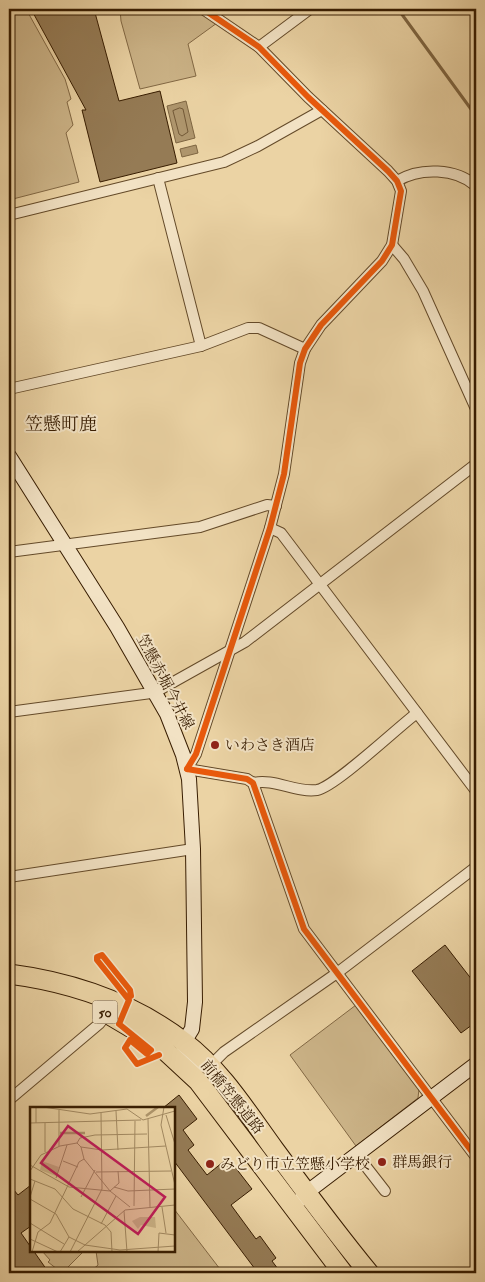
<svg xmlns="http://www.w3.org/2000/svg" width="485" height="1282" viewBox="0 0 485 1282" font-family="'IM FELL Double Pica','Noto Serif JP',serif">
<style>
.green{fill:#ccb488;stroke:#826844}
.water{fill:#ae956c;stroke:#7e6541}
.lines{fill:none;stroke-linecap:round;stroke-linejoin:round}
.shore{stroke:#725836;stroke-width:1}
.stream{stroke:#7e6541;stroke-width:3}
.building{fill:#957b55;stroke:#371c00}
.street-casing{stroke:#644a29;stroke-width:12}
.secondary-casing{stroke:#371c00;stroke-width:16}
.highway-casing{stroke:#371c00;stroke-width:21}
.street{stroke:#f2e2c4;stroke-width:10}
.secondary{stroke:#f2e2c4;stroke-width:14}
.highway{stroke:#ebd3a4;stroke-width:19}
.cycleway-casing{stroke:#f2e2c4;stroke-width:9}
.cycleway{stroke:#e8590c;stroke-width:6}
.poi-dot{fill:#8f2418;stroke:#f2e2c4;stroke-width:2}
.labels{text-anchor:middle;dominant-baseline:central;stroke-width:4;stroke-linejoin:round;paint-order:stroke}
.shield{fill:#f2e2c4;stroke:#6f573b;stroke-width:1}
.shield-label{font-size:14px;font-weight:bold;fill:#371c00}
.street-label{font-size:15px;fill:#371c00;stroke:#f2e2c4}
.poi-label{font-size:15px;fill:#371c00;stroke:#f2e2c4;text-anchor:start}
.quarter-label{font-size:18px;fill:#371c00;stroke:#f2e2c4}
.inset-river{fill:none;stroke:#ae956c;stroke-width:2.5}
.inset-road{fill:none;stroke:#a38a62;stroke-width:1}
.view{fill:#c2185b;fill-opacity:0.15;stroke:#c2185b;stroke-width:2.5}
.inset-edge{fill:none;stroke:#371c00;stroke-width:2.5}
</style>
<rect width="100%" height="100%" fill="#ebd3a4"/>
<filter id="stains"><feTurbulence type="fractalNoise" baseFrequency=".004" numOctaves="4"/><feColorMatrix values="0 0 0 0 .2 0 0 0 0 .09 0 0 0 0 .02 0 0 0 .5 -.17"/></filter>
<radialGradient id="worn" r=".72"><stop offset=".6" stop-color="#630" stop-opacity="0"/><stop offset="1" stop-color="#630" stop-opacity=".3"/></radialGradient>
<!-- green -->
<g class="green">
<polygon points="9,9 26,9 65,79 71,99 67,102 73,125 66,133 79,182 9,200"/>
<polygon points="120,9 193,9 217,23 188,44 196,76 140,89 121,21"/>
<polygon points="356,1005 419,1089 418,1098 356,1146 290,1055"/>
<polygon points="174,1209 223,1273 89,1273 98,1265 96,1251 174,1251"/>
<polygon points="42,1251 84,1251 62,1273 48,1262 50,1260"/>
</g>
<!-- water -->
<g class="water">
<polygon points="186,101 195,138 176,143 167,106"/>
<polygon points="196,145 198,153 182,157 180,149"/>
</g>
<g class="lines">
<!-- shore -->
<polygon class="shore" points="180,108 183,109 188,132 182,136 179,134 173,111"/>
<!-- stream -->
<polyline class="stream" points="398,9 476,116"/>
</g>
<!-- building -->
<g class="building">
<polygon points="31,9 94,9 119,101 160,91 177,163 100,182 82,110 86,110"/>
<polygon points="445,945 476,985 476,1022 461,1033 412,971"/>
<polygon points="179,1095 197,1119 183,1130 194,1145 188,1150 207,1175 228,1158 252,1189 231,1205 256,1239 260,1236 276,1258 272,1261 281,1273 258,1273 174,1161 174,1108 163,1108"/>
<polygon points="9,1184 18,1195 31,1185 31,1226 21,1233 49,1273 12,1273 9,1268"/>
</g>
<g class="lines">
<!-- street casing -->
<g class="street-casing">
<g id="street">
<polyline points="259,47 310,9"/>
<polyline points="158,178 201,346"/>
<path d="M397,181C420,167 456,168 476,186"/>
<polyline points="9,215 224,162 258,146 322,110"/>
<polyline points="392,245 404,259 423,291 476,409"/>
<polyline points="9,389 201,346 248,328 259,328 305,349"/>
<polyline points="270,528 281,533 476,791"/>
<polyline points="9,552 200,527 267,505 276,506"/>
<polyline points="9,712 151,693 161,689 245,642 476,464"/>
<polyline points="187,769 196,754 270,528 284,474 300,363 305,349 321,325 382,261 392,245 401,191 397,181 388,171 308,97 259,47 203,9"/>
<polyline points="187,769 247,779 253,783 304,929 476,1157"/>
<path d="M253,783C274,778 296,793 317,790C335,787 398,727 417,713"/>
<polyline points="9,877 193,849"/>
<polyline points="210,1066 224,1052 337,973 476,867"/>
<polyline points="9,1100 99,1024 108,1013"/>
<polyline points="357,1155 385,1191"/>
</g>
</g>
<!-- secondary casing -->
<g class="secondary-casing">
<g id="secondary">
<polyline points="9,456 117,627 167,714 183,755 189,779 193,849 195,1002 192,1029 184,1042 183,1052 195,1070"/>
<polyline points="301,1199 306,1193 476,1064"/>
</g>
</g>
<!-- highway casing -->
<g class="highway-casing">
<g id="highway">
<path d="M9,974C71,982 133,1003 184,1042C221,1070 247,1112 274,1149C305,1191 336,1233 369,1273"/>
<polyline points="103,1011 157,1043 198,1081 343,1273"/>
</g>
</g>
<!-- street -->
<use href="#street" class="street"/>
<!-- secondary -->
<use href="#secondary" class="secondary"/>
<!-- highway -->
<use href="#highway" class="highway"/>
<!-- cycleway casing -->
<g class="cycleway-casing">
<g id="cycleway">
<polyline points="187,769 196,754 270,528 284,474 300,363 305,349 321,325 382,261 392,245 401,191 397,181 388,171 308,97 259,47 203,9"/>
<polyline points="187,769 247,779 253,783 304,929 476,1157"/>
<polyline points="131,996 130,990 102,955 97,957 97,960 129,1000 119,1024 151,1050 147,1054 130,1040 125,1048 137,1064 159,1055"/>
</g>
</g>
<!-- cycleway -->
<use href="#cycleway" class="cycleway"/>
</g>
<!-- markers -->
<g class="poi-dot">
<circle cx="215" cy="745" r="5"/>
<circle cx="382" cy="1162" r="5"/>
<circle cx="210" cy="1164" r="5"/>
</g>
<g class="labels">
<!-- shield labels -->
<rect class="shield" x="92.5" y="1000.5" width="25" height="23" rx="4"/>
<g class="shield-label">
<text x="105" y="1012">50</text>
</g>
<!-- street labels -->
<g class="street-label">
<text transform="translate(165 682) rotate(62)">笠懸赤堀今井線</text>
<text transform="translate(232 1097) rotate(51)">前橋笠懸道路</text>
</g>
<!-- poi labels -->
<g class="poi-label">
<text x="225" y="745">いわさき酒店</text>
<text x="392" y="1162">群馬銀行</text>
<text x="220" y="1164">みどり市立笠懸小学校</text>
</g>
<!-- quarter labels -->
<g class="quarter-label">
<text x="61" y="424">笠懸町鹿</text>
</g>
</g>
<!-- overview -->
<g transform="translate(30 1107)">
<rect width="145" height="145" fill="#ebd3a4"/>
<path d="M12,54L29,60L26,69L10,63ZM110,110H125L126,121L111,118L108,122L102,114Z" fill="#ccb488"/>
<path class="inset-river" d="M116,9L128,0M30,26H55"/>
<path class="inset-road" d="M6,0V16M13,0L60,7L97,2L113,13L145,4M134,0L131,18L145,78M86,4L88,43M136,8L145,37M118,12L120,100M0,16L111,13M47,36L50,31L65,28L117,27M29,39V3M51,40L54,52L80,84L89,76L88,64M15,45V16M33,54L48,60M0,58L39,80L80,84L100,100M0,64L11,48L30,39L47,36L51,40L72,43L136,39M66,65L141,64M26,71L37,38M0,72L25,82L43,102L75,118L81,125L82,145M84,80L98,84L145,82M0,90L5,74M51,90L65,63M0,92L26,107L39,130L55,138L90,143L145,139M104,99L105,14M132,100L136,126M94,104L97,145M0,116L34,137M71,117L86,89M0,132L28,145M2,145L8,125L20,116L49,55L54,52M30,145L39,130M40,145L72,82L71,6M47,145L95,103L145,98M128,145L129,126L145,128"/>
<path class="view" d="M38,19L135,90L108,127L11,56Z"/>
<rect width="145" height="145" class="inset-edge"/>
</g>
<!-- margin -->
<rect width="485" height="1282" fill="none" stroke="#ebd3a4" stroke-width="30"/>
<rect x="10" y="10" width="465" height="1262" fill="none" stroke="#371c00" stroke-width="2.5"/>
<rect x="15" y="15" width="455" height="1252" fill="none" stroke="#371c00"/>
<rect width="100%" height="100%" filter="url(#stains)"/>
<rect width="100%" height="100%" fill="url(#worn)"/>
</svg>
